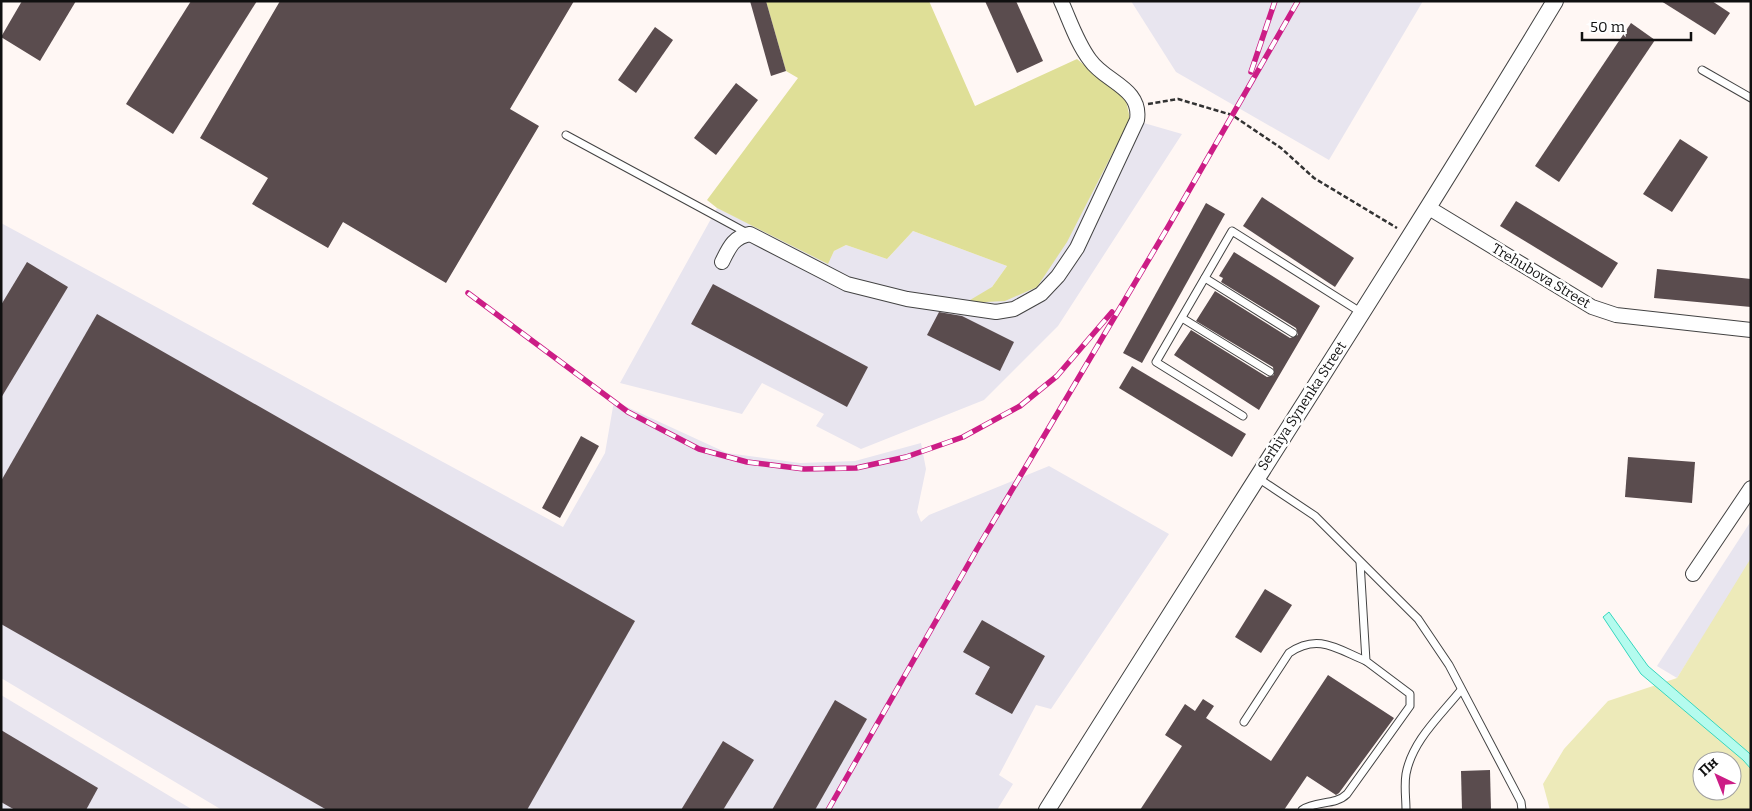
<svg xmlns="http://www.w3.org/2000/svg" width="1752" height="811" viewBox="0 0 1752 811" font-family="Bitter,serif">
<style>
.industrial{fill:#e8e5ef}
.green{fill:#edeab9;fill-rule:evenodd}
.forest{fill:#dfdf97}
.water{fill:#b4fbee;stroke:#36d7be}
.building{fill:#5a4c4e}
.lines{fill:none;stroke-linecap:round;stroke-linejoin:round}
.service-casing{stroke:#434343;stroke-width:9}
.minor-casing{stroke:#434343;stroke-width:16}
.tertiary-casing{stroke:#434343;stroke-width:18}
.path{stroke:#323232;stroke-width:2.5;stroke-dasharray:5 2.5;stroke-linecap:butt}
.service{stroke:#fff;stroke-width:7}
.minor{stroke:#fff;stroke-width:14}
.tertiary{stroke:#fff;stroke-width:16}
.rail-casing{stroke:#cc1d86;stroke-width:5.5}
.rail{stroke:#fff;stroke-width:4;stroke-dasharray:11;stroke-linecap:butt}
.labels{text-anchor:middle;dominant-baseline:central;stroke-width:5;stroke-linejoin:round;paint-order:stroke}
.street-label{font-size:14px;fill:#101010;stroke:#fff}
</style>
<rect width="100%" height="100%" fill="#fff7f4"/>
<!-- industrial -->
<g class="industrial">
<polygon points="1131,1 1423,1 1329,160 1176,72"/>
<polygon points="1130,119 1182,134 1058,326 984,400 861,449 816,426 824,414 762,383 742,414 620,383 717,208 828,263 834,251 846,245 887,259 913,231 1007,266 992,287 1005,301"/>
<polygon points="1,223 563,527 605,453 614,401 727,453 800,463 855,461 921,443 926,469 917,512 921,522 929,515 1049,466 1169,534 1051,709 1036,705 999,775 1013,784 997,810 222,810 1,678"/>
<polygon points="1751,521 1751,561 1677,678 1657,666"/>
<polygon points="1,695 193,810 1,810"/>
</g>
<!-- green -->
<path class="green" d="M1751,558V810H1550L1543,784L1564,749L1608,701L1677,678ZM1702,761H1732V791H1702Z"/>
<!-- forest -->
<polygon class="forest" points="766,1 929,1 975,106 1077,59 1126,100 1130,119 1067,242 1037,287 1005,301 965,303 992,287 1007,266 913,231 887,259 846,245 834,251 828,264 717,208 707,200 798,78 786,71"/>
<!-- water -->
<polygon class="water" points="1609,612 1648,666 1748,752 1751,755 1751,769 1743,760 1641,674 1603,617"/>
<!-- building -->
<g class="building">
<polygon points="22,1 76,1 40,61 1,37"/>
<polygon points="191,1 257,1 173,134 126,104"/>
<polygon points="280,1 574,1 510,109 539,126 446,283 343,222 328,248 252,204 268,178 200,138"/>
<polygon points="750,1 766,1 786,71 771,76"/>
<polygon points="985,1 1016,1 1043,61 1017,73"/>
<polygon points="1661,1 1712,1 1730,13 1715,35"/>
<polygon points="1631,23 1655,40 1559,182 1535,166"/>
<polygon points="655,27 673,40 636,93 618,80"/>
<polygon points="736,83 758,100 716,155 694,138"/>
<polygon points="1680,139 1708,157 1672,212 1643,194"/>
<polygon points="1262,197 1354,258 1335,287 1243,226"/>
<polygon points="1516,201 1618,263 1602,288 1500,226"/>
<polygon points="1206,203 1225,214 1142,363 1123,353"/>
<polygon points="1234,252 1320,306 1259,410 1174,355 1191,330 1267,377 1274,375 1273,367 1196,321 1215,291 1290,338 1298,335 1296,328 1221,282 1223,278 1219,276"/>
<polygon points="27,262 68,287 1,398 1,305"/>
<polygon points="1657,269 1751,279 1751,307 1654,298"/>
<polygon points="713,284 868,367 847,407 691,324"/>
<polygon points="939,312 962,316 1014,342 1000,371 927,335"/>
<polygon points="97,314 635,621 527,810 327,810 1,624 1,481"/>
<polygon points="1132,366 1246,434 1232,457 1119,388"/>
<polygon points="581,436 599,446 560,518 542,508"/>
<polygon points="1628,457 1695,462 1692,503 1625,497"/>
<polygon points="1265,589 1292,605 1261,653 1235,637"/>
<polygon points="982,620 1045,656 1012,714 975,694 990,667 963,652"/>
<polygon points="1328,675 1394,718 1339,793 1336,795 1307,776 1284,810 1140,810 1182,746 1165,735 1185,704 1195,711 1203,699 1214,706 1206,718 1271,761"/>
<polygon points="835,700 867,719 815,810 772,810"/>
<polygon points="1,730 98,788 86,810 15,810 1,802"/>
<polygon points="723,741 754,760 723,810 681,810"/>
<polygon points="1490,770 1491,810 1462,810 1461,771"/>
</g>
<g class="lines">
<!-- service casing -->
<g class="service-casing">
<g id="service">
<polyline points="1702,70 1751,98"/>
<polyline points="566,135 749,234"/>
<polyline points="1205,278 1293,333"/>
<polyline points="1182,318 1270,372"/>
<polyline points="1243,416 1156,362 1232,231 1362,313"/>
<polyline points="1258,478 1315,516 1418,619 1449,665 1521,802 1522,810"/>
<path d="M1244,722L1289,653C1318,633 1337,649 1366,661"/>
<path d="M1302,810C1316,800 1335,806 1347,794L1410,706V694L1366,661L1360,562"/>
<path d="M1406,810C1406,798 1404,786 1406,774C1412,741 1440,716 1461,690"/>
</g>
</g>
<!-- minor casing -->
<g class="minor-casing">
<g id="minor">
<polyline points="1429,208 1592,307 1616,315 1751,330"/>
<path d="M722,262C729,248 733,237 750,234L847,284L907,299L996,312L1014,309L1041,294L1058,276L1077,248L1137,120C1142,88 1105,82 1090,60C1077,43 1070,21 1061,1"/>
<polyline points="1693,574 1751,488"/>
</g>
</g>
<!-- tertiary casing -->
<g class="tertiary-casing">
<path id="tertiary" d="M1047,810C1216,540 1390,274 1555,1"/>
</g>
<!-- path -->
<polyline class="path" points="1148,104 1178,99 1232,115 1281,148 1314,178 1397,228"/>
<!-- service -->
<use href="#service" class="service"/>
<!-- minor -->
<use href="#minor" class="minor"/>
<!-- tertiary -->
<use href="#tertiary" class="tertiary"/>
<!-- rail casing -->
<g class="rail-casing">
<g id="rail">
<polyline points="1251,72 1275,1"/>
<polyline points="468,293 628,412 699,449 747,462 804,469 856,468 906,457 963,437 1020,406 1057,376 1112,312"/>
<polyline points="828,810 977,549 1168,227 1298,1"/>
</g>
</g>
<!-- rail -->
<use href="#rail" class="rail"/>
</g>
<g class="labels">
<!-- street labels -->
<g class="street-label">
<text transform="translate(1541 276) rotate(31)">Trehubova Street</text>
<text transform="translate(1302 406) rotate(-57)">Serhiya Synenka Street</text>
</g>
</g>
<!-- border -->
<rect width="1752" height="811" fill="none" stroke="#101010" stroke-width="5"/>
<!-- north arrow -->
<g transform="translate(1717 776) rotate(317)"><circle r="24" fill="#ffffff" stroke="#9f9f9f"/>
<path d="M0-4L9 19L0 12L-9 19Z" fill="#cc1d86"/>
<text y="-8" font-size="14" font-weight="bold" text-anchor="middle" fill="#101010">Пн</text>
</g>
<!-- scale -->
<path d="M1582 32v8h109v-8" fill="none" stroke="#101010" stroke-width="2.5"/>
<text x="1590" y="32" font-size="15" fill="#101010" stroke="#ffffff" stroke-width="4" paint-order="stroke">50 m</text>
</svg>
